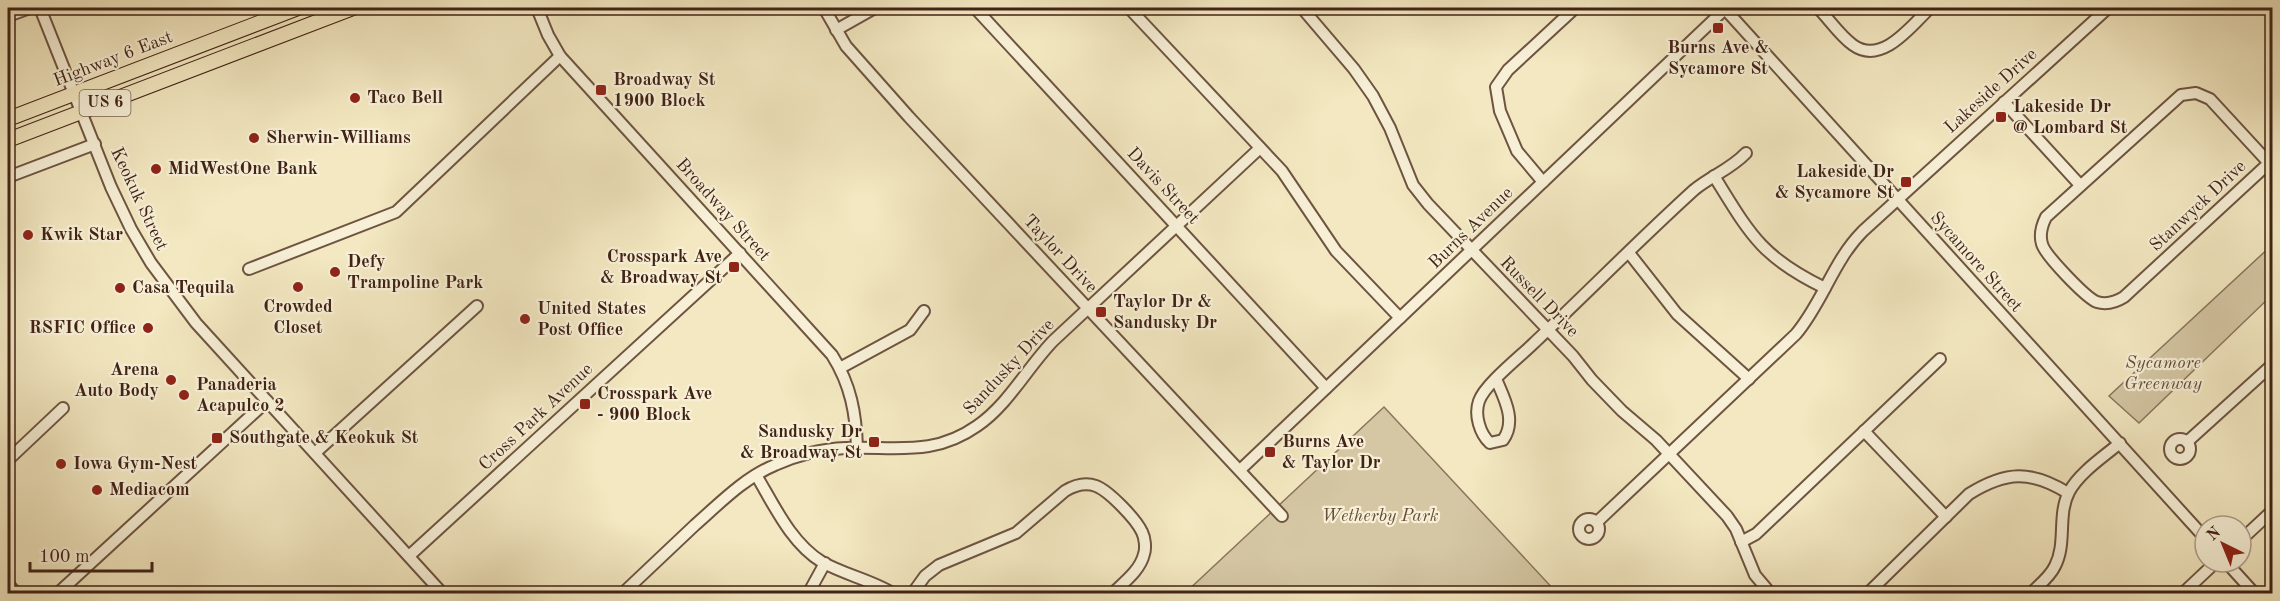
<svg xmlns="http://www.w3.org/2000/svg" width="2280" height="601" viewBox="0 0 2280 601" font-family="'Old Standard TT',serif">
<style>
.green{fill:#d5c7a4;stroke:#8b755d;stroke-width:1.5}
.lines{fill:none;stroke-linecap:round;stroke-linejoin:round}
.minor-casing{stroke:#6e5441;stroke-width:14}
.major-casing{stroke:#412316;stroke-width:16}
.minor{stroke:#f7f0d7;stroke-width:10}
.major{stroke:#f3e8c1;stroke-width:14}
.poi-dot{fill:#8f2418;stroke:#f7f0d7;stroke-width:2}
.labels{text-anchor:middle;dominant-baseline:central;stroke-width:4.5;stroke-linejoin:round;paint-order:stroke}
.shield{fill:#f7f0d7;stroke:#786050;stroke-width:1.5}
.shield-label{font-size:16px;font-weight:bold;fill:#412316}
.poi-label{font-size:18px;font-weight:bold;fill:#412316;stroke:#f7f0d7;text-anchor:start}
.street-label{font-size:18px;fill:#412316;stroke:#f7f0d7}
.park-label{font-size:18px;font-style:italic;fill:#664c3a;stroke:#f7f0d7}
</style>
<rect width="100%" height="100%" fill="#f3e8c1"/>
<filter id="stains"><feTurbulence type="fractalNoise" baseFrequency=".00333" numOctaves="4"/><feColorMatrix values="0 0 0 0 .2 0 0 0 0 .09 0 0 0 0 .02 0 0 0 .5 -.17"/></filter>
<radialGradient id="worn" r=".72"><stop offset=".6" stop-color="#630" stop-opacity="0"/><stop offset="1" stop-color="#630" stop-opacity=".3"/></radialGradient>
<!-- green -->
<g class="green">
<polygon points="2272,245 2272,295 2139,423 2109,396"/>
<polygon points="1384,407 1557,593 1184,594"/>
</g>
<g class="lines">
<!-- minor casing -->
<g class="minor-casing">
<g id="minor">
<polyline points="40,8 111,187 131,229 151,263 196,323 443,594"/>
<path d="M537,8L548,35L560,56L832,355C851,385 856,414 857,448"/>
<polyline points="824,8 846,46 909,117 1282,516"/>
<polyline points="975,8 1326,388"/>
<polyline points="1129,8 1282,171 1336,251 1400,318"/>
<polyline points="1302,8 1354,69 1373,96 1390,128 1413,185 1428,204 1573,356 1592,380 1622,411 1656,440 1727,516 1736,529 1755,575 1771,594"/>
<polyline points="1724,8 2205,538"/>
<path d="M1818,8C1829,19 1840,36 1853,45C1882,66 1912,25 1930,8"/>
<polyline points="8,16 30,8"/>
<polyline points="836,30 875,8"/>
<polyline points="2004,102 2080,185"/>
<path d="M2269,163L2124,297C2116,302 2107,305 2097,302C2086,298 2045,255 2042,244C2039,234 2042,225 2046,217L2181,95L2196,93L2210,99L2269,163L2272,167"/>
<path d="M1714,176C1750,234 1761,257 1825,288"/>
<polyline points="8,177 95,144"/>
<polyline points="1543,182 1517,151 1500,111 1496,87 1508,70 1575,8"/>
<polyline points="1629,253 1677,314 1749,379"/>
<polyline points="249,269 396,212 560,56"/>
<polyline points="840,368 910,330 924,311"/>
<path d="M1496,379C1504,398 1517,421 1503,440L1490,443C1480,434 1474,415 1479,401C1485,384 1521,356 1535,342C1588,292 1640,239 1694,190C1711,176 1731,169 1746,153"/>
<polyline points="1864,431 1946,517"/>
<circle cx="2180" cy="449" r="10"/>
<polyline points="2187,442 2272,365"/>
<polyline points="315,453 477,306"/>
<polyline points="8,460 63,408"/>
<polyline points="1240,470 1725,9"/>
<path d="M756,475C774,505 791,543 822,562C845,575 872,580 894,594"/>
<circle cx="1589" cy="529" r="10"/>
<path d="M1597,522L1796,334C1823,302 1833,261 1863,231L2108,8"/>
<polyline points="2241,540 2272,511"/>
<polyline points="1741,542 1756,534 1940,359"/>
<polyline points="409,556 740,253"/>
<polyline points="2226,562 2255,594"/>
<polyline points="8,584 17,594"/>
<polyline points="57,594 267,401"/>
<path d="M622,594C646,571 671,548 695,525C720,503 744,478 775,465C797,455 821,449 846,448C895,446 933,457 977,426C1008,405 1027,368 1053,341L1260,148"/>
<polyline points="808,594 825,563"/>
<path d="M912,594L925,576L939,565L1016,533L1065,491C1075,485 1085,482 1096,486C1109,491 1136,519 1142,532C1145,538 1146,548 1144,554C1140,571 1123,583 1112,594"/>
<path d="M1867,594L1969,494C2006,471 2031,470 2068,493"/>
<path d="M2030,594C2039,585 2050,577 2055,566C2067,543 2057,515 2069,492C2079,473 2103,457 2120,443"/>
<polyline points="2182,594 2216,562"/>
</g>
</g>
<!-- major casing -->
<g class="major-casing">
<g id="major">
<polyline points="8,119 298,8"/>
<polyline points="8,140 353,8"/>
</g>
</g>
<!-- minor -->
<use href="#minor" class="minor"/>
<!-- major -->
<use href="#major" class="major"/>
</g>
<!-- markers -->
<g class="poi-dot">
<rect x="1712" y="22" width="12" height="12" rx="3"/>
<rect x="595" y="84" width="12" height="12" rx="3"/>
<circle cx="355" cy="98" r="6"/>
<rect x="1995" y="111" width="12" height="12" rx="3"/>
<circle cx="254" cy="138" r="6"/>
<circle cx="156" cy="169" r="6"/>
<rect x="1900" y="176" width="12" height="12" rx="3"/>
<circle cx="28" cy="235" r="6"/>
<rect x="728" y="261" width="12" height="12" rx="3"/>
<circle cx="335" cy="272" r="6"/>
<circle cx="298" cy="287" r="6"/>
<circle cx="120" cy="288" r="6"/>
<rect x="1095" y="306" width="12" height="12" rx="3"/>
<circle cx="525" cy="319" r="6"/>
<circle cx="148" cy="328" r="6"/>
<circle cx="171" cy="380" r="6"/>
<circle cx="184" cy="395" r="6"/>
<rect x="579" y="398" width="12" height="12" rx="3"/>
<rect x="211" y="432" width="12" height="12" rx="3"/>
<rect x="868" y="436" width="12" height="12" rx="3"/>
<rect x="1264" y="446" width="12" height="12" rx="3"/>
<circle cx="61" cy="464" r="6"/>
<circle cx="97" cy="490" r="6"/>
</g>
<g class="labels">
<!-- shield labels -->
<rect class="shield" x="79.5" y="90" width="51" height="26" rx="4.5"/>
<g class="shield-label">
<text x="105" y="103">US 6</text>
</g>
<!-- poi labels -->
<g class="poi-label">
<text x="1718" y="48" text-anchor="middle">Burns Ave &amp;<tspan x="1718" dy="21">Sycamore St</tspan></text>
<text x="613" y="80">Broadway St<tspan x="613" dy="21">1900 Block</tspan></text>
<text x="367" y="98">Taco Bell</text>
<text x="2013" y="107">Lakeside Dr<tspan x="2013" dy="21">@ Lombard St</tspan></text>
<text x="266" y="138">Sherwin-Williams</text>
<text x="168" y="169">MidWestOne Bank</text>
<text x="1894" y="172" text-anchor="end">Lakeside Dr<tspan x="1894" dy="21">&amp; Sycamore St</tspan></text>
<text x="40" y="235">Kwik Star</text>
<text x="722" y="257" text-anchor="end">Crosspark Ave<tspan x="722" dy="21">&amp; Broadway St</tspan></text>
<text x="347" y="262">Defy<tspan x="347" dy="21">Trampoline Park</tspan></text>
<text x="132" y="288">Casa Tequila</text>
<text x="1113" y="302">Taylor Dr &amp;<tspan x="1113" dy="21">Sandusky Dr</tspan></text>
<text x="298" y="307" text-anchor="middle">Crowded<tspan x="298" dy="21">Closet</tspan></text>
<text x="537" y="309">United States<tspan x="537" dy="21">Post Office</tspan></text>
<text x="136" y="328" text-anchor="end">RSFIC Office</text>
<text x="159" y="370" text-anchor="end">Arena<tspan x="159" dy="21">Auto Body</tspan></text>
<text x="196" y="385">Panaderia<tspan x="196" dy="21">Acapulco 2</tspan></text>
<text x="597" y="394">Crosspark Ave<tspan x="597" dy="21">- 900 Block</tspan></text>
<text x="862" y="432" text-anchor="end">Sandusky Dr<tspan x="862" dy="21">&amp; Broadway St</tspan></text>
<text x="229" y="438">Southgate &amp; Keokuk St</text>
<text x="1282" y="442">Burns Ave<tspan x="1282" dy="21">&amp; Taylor Dr</tspan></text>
<text x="73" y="464">Iowa Gym-Nest</text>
<text x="109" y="490">Mediacom</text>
</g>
<!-- street labels -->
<g class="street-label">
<text transform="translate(113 59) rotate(-21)">Highway 6 East</text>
<text transform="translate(1991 91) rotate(-42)">Lakeside Drive</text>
<text transform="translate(1163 186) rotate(47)">Davis Street</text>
<text transform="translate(139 199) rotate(65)">Keokuk Street</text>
<text transform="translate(2198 206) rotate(-43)">Stanwyck Drive</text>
<text transform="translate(723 210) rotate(48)">Broadway Street</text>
<text transform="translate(1471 228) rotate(-44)">Burns Avenue</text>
<text transform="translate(1060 254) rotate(47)">Taylor Drive</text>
<text transform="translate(1976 262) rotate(48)">Sycamore Street</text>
<text transform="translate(1539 297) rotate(46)">Russell Drive</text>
<text transform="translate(1009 367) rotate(-47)">Sandusky Drive</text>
<text transform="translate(536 417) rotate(-43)">Cross Park Avenue</text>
</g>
<!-- park labels -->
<g class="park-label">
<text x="2163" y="363">Sycamore<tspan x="2163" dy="21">Greenway</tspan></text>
<text x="1380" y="516">Wetherby Park</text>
</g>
</g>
<!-- margin -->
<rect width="2280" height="601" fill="none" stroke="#f3e8c1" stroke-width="30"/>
<rect x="9" y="9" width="2262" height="583" fill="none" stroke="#412316" stroke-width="3"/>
<rect x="15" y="15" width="2250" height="571" fill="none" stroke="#412316" stroke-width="1.5"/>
<!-- north arrow -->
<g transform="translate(2223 544) rotate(317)"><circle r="28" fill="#f7f0d7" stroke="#ae9e8a" stroke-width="1.5"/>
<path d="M0-4.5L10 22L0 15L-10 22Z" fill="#8f2418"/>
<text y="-9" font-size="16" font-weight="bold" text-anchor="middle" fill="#412316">N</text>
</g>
<!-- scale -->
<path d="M30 562v9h122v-9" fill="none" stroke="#412316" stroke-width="3"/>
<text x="39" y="562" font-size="18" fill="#412316" stroke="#f7f0d7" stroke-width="4.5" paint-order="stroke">100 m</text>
<rect width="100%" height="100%" filter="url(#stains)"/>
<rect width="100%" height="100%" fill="url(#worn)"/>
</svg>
